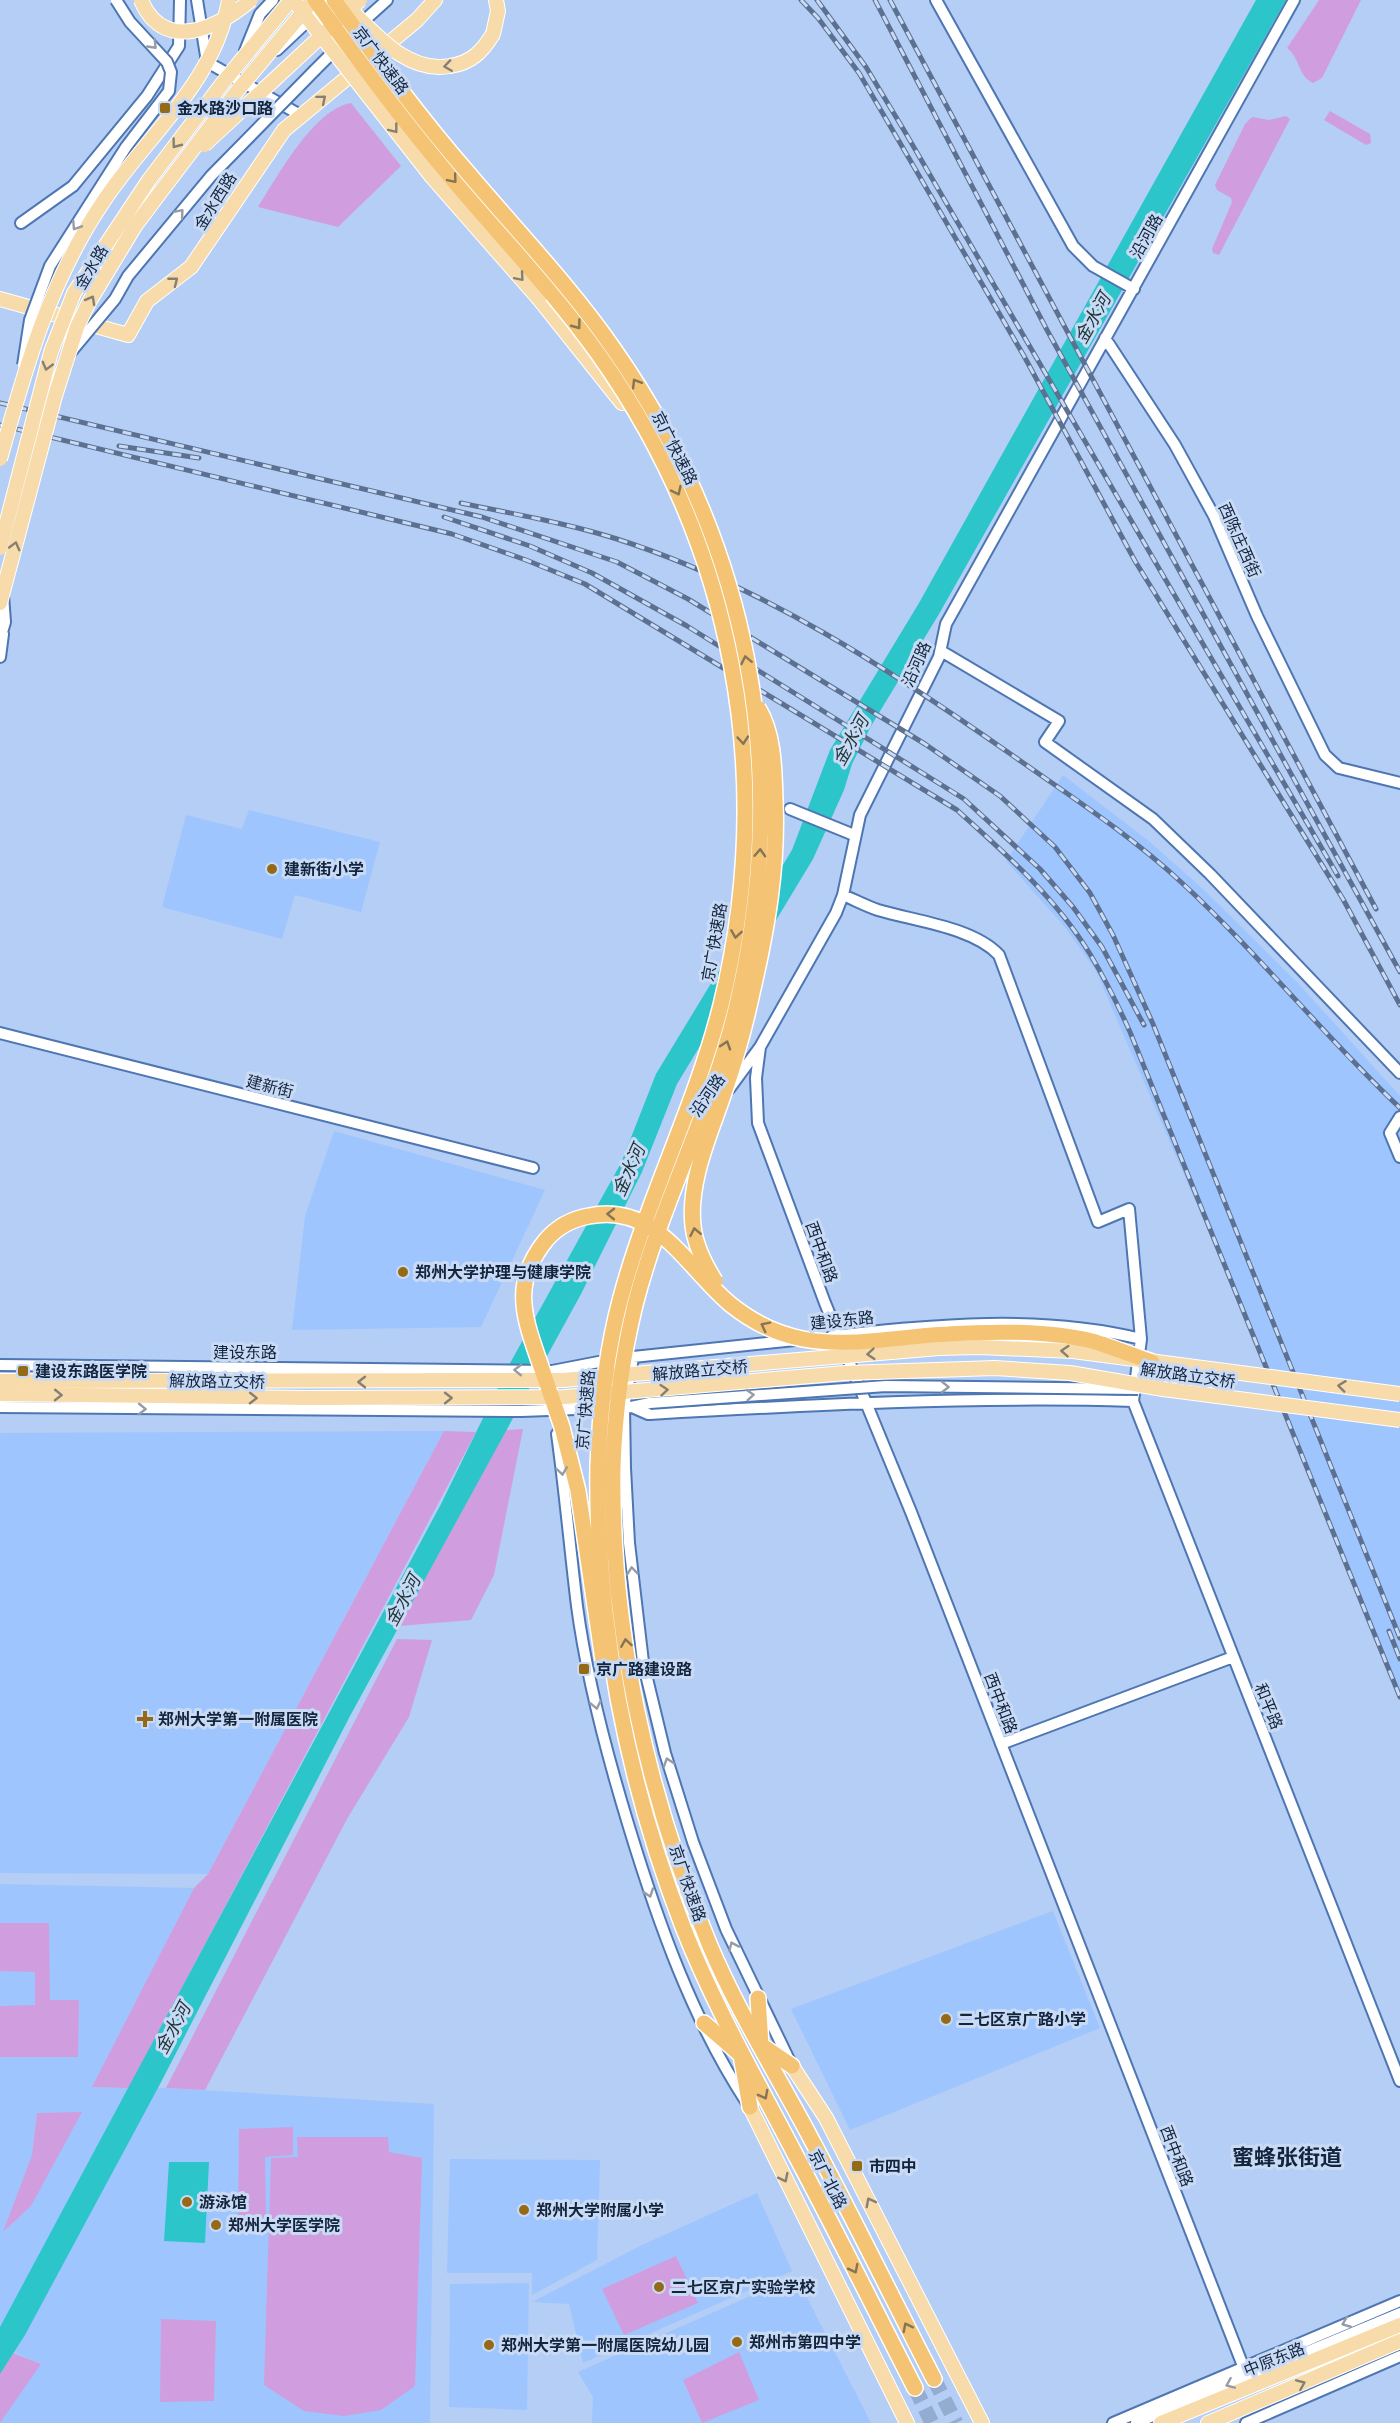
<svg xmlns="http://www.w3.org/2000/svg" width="1400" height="2423" font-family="Manrope,'Noto Sans SC',sans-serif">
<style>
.built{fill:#9fc5ff}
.green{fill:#d09ede}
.water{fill:#2cc5ca}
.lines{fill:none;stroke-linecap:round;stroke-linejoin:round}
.highway-tunnel{stroke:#94acd0;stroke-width:15;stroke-dasharray:15 8;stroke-linecap:butt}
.minor-casing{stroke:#4e76b2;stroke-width:14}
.major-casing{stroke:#fff;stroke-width:16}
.highway-casing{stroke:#fff;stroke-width:18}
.minor{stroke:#fff;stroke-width:10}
.major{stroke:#f8dbab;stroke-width:14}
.highway{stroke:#f4c373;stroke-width:15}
.rail-casing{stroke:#5c7191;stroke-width:5}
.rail{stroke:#c9daf5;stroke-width:3;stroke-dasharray:9;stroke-linecap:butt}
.minor-bridge-casing{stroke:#4e76b2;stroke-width:14;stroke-linecap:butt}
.major-bridge-casing{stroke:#fff;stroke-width:16;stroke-linecap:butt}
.highway-bridge-casing{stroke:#fff;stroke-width:18;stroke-linecap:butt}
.minor-bridge{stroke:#fff;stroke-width:10}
.major-bridge{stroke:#f8dbab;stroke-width:14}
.highway-bridge{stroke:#f4c373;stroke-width:15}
.oneway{stroke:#959ca8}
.oneway2{stroke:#868074}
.oneway3{stroke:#847458}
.poi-dot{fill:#956a16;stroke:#c9daf5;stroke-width:2}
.labels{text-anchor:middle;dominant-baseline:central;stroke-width:6;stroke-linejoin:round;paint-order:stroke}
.street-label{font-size:16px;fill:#13243d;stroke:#c9daf5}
.poi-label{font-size:16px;font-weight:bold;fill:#13243d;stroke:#c9daf5;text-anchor:start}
.water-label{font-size:18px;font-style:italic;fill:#1d3536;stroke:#c9daf5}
.district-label{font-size:22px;font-weight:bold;fill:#13243d;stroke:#c9daf5}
</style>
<rect width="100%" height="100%" fill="#b4cef5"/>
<path class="built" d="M1063,775L1150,842L1204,890L1297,982L1400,1096V1700L1229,1279L1096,971L1065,927L1006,861Z
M249,810L380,842L361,912L295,895L282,939L162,907L186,815L242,829Z
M334,1131L545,1190L481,1327L292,1330L305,1216Z
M444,1431L208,1874L0,1873V1433Z
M0,1884L194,1888L93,2087L166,2088L434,2104L430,2423H0V2419L40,2364L0,2346Z
M1053,1911L1100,2028L850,2130L791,2009Z
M450,2159L600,2160L597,2260L532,2295V2273H447Z
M757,2193L792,2271L583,2363L569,2304L532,2302L640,2246Z
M796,2276L871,2423H592L593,2397L578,2372Z
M529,2283L527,2410L449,2407L450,2284Z"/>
<path class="green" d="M1319,0H1361L1322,78L1313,83C1297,75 1301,59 1287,48Z
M351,103L401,166L338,227L258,207C277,177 314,109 351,103Z
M1330,111L1370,134L1371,143L1366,145L1324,120Z
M1286,116L1290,119L1219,255L1213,253L1212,249L1232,202L1231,198L1217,190L1215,185L1245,124L1252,117L1269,120Z
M523,1429L494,1575L471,1620L399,1626L506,1430Z
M444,1431L476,1432L129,2088L92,2087L194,1888L208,1874Z
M397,1639L432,1640L409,1717L347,1819L205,2090L166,2088Z
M0,1923H49L50,2000H79L78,2057H0V2006L35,2005V1972L0,1971Z
M82,2112L31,2206L3,2232L32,2155L37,2113Z
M293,2127V2155L265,2157L266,2217L238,2218L239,2129Z
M297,2137H388L389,2152L422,2158L415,2386L381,2410L344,2416L304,2411L264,2385L271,2158L298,2157Z
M676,2256L698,2303L624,2335L602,2289Z
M161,2319L216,2321L214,2401L160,2402Z
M739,2352L759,2400L702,2423L683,2380Z
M13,2353L41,2364L0,2423V2372Z"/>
<path class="water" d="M1256,0H1286L939,614L871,726L852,764L844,790L813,859L677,1084L642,1172L581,1294L350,1716L159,2086L25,2335L0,2374V2327L441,1504L509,1365L621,1163L656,1074L792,850L830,750L919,603Z
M169,2162H209L205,2243L164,2241Z"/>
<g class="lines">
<path class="highway-tunnel" d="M934,2379L956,2423
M915,2388L932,2423"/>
<defs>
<path id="minor" d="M197,0L207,62L302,116
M936,0L1073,246L1093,266L1134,289
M357,27L387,0
M277,50L330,0
M245,51L260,14L273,0
M315,70L338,47
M21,223L73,186L147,96L179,46L180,0
M1105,338L1175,445L1214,516L1257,616L1325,755L1339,768L1400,783
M0,639L5,622L3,595
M941,651L1059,721L1045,742L1153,819L1210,874L1400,1073
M0,657L3,634
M790,809L854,835
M843,895C855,900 866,906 878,910C914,921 973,927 999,955L1098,1222L1129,1209L1141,1339L1133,1401L1400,2081
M0,1033L533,1168
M760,1047L756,1078L758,1123L825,1303L911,1512L1243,2366
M729,1089L760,1047L836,913L843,895L860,815L939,657L946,624L1294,0
M1400,1117L1390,1133L1400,1157
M832,1336C935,1325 1039,1314 1141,1339
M615,1354L625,1317
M633,1358L624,1407L625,1468L629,1543L643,1662L665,1753L693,1842L726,1929L792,2066
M0,1365L552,1371L614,1359L795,1340
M0,1407L521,1411L631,1407L650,1403
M632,1407L648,1414C810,1405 971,1396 1133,1401
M557,1434C565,1491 570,1549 577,1606C587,1681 607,1755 629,1827C658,1922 692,2019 747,2103
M1001,1744L1233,1657
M1113,2423L1400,2301
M1136,2423L1400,2313
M1246,2423L1400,2356"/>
<path id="major" d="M493,34L498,11L496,0
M0,299L128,335L147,301L191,267L284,130L417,20L435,0
M539,299L622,403
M792,2066L826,2118L982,2423
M750,2107L907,2423
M1161,2423L1400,2325
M1208,2423L1400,2341"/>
<path id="highway" d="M562,1427L578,1491L603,1660
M598,1465C595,1621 627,1782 683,1927C714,2006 756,2079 795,2154C836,2231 875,2310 915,2388
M613,1466C610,1628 647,1796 710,1946C737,2010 775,2071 808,2133C851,2214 892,2297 934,2379
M758,1998L761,2045L792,2066
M704,2023L741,2055L750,2107"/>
</defs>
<use href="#minor" class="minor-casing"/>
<use href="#major" class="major-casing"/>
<use href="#highway" class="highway-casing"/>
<use href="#minor" class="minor"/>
<use href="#major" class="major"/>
<use href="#highway" class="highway"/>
<defs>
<path id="rail" d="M801,0L818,18L859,73L896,136L1024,356L1135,561L1343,899L1400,1005
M817,0L866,67L905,132L1338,876
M875,0L1047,330L1400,972
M890,0L1376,909
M0,403L482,517L617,562L688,599L925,744L1000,796L1055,847L1090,893L1113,935L1153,1024L1400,1638
M0,425L452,534L526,560L585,584L957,810C1005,853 1056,898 1090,954C1105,979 1118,1005 1130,1032L1400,1697
M119,446L199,458
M461,503C513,514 567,523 617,539C761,585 889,669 1012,755C1070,796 1129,834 1181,882C1258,953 1324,1036 1400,1108
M444,517L530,546L592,573L687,626L964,799L1040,869L1073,907L1102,947L1144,1025
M1389,1631L1400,1659"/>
</defs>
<use href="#rail" class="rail-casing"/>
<use href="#rail" class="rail"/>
<defs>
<path id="minor-bridge" d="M70,353L115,299L128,276L211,176L315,70
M23,365L30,320L50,266L126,147L169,91L171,72L167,62L130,22L116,0
M650,1403L886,1386L1138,1389"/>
<path id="major-bridge" d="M141,0C164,55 219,27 251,0
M345,4C374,32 406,74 450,66C471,63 482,52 493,34
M298,6L432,177L539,299
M204,145L360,0
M0,459C25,369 50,280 103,202C148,134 214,84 229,0
M0,548L51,352L74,293L149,180L225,80L291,0
M0,603L55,396L77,327L89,302L135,226L162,190L238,90L313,0
M0,1381L563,1380L939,1348L979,1347L1073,1351L1400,1394
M0,1394L304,1398L565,1397L845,1373L995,1368L1070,1373L1163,1389L1400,1420"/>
<path id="highway-bridge" d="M315,0C359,62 404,122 453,180C502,238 555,293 599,355C734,546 777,777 721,1005C696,1104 648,1197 621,1297C606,1352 600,1409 598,1465
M334,0C377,59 420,118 468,173C517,231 570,286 613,348C751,545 792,772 737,1005C713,1108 661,1203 635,1305C622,1358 615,1411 613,1466
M715,1281C705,1265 695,1245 693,1226C688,1180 711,1132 725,1090C736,1058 745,1026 752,993C767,929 778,867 775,800C774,769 774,734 758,708
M562,1427C554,1404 546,1381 538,1358C522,1312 513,1281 546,1240C558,1226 572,1219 589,1216C656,1202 686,1267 730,1304C751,1321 777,1334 803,1339C850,1348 901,1336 948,1334C994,1331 1047,1330 1092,1341C1112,1347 1132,1355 1152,1362"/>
</defs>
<use href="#minor-bridge" class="minor-bridge-casing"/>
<use href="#major-bridge" class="major-bridge-casing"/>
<use href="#highway-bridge" class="highway-bridge-casing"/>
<use href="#minor-bridge" class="minor-bridge"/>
<use href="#major-bridge" class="major-bridge"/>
<use href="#highway-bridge" class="highway-bridge"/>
</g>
<defs><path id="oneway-chevron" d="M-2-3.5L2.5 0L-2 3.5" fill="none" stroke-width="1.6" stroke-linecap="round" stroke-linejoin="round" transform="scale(1.5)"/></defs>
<g class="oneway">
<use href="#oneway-chevron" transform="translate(153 45) rotate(46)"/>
<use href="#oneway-chevron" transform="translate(180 213) rotate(-50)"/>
<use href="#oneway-chevron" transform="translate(76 226) rotate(123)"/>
<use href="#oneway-chevron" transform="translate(518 1370) rotate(-179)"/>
<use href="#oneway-chevron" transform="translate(945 1387) rotate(1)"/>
<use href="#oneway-chevron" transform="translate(750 1395) rotate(-5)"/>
<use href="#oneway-chevron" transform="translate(142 1409) rotate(1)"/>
<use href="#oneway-chevron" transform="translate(562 1471) rotate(82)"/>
<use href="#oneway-chevron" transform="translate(632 1571) rotate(-96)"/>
<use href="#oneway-chevron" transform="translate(596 1705) rotate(78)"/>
<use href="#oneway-chevron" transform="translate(668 1762) rotate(-108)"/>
<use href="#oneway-chevron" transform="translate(649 1893) rotate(71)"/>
<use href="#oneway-chevron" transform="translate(733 1946) rotate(-114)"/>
<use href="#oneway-chevron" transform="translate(1346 2323) rotate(158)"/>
<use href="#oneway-chevron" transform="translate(1230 2384) rotate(157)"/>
</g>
<g class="oneway2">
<use href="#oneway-chevron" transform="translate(448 66) rotate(172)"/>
<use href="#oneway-chevron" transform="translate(322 99) rotate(-40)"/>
<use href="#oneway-chevron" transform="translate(394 129) rotate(52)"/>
<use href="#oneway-chevron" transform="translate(176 144) rotate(127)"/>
<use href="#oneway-chevron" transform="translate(520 277) rotate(49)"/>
<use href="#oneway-chevron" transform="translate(174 281) rotate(-38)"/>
<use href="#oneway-chevron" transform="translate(91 300) rotate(-61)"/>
<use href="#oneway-chevron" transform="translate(47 366) rotate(105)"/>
<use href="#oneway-chevron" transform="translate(15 546) rotate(-75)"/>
<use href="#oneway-chevron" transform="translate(1065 1351) rotate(-176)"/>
<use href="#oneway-chevron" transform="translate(871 1354) rotate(175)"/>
<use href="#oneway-chevron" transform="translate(362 1382) rotate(180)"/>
<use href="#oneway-chevron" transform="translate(1342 1386) rotate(-173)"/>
<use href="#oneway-chevron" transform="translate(664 1390) rotate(-5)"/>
<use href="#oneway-chevron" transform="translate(58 1395) rotate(1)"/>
<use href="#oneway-chevron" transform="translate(253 1398) rotate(1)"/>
<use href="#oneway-chevron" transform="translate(448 1398)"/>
<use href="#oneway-chevron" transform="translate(784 2178) rotate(63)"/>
<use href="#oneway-chevron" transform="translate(870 2202) rotate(-118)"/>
<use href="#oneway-chevron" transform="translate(1301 2384) rotate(-23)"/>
</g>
<g class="oneway3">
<use href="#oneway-chevron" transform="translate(453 179) rotate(50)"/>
<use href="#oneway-chevron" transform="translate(577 325) rotate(53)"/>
<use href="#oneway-chevron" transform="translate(636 383) rotate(-122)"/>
<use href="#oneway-chevron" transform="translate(677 491) rotate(65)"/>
<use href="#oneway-chevron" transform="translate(746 660) rotate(-102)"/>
<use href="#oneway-chevron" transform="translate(743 740) rotate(85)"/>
<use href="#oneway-chevron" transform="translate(760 853) rotate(-87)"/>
<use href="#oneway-chevron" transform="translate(736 934) rotate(99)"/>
<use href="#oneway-chevron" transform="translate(726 1045) rotate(-72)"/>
<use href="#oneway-chevron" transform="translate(611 1214) rotate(-179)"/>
<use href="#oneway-chevron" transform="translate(695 1232) rotate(-101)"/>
<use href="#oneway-chevron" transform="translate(765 1326) rotate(-153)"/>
<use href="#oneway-chevron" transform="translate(626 1643) rotate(-99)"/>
<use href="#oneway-chevron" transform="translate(764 2095) rotate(62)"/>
<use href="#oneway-chevron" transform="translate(854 2269) rotate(63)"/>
<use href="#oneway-chevron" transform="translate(907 2327) rotate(-117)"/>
</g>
<g class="poi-dot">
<rect x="159" y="102" width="12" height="12" rx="3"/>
<circle cx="272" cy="869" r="6"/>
<circle cx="403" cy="1272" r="6"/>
<rect x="17" y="1365" width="12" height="12" rx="3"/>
<rect x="578" y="1663" width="12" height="12" rx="3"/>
<path d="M142 1710h6v6h6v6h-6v6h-6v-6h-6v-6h6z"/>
<circle cx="946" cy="2019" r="6"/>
<rect x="851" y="2160" width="12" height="12" rx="3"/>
<circle cx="187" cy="2202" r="6"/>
<circle cx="524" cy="2210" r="6"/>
<circle cx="216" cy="2225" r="6"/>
<circle cx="659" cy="2287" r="6"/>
<circle cx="737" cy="2342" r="6"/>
<circle cx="489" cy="2345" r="6"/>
</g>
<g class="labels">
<g class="street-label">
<text transform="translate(381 60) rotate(53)">京广快速路</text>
<text transform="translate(215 201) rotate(-58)">金水西路</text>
<text transform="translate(1146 236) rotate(-61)">沿河路</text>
<text transform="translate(91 267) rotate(-59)">金水路</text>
<text transform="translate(675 448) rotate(63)">京广快速路</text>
<text transform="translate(1240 540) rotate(66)">西陈庄西街</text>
<text transform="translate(916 664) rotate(-66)">沿河路</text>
<text transform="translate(714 942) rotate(-80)">京广快速路</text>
<text transform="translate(270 1086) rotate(14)">建新街</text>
<text transform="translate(707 1095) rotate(-55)">沿河路</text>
<text transform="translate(822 1252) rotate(70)">西中和路</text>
<text transform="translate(842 1320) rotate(-6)">建设东路</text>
<text x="245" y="1352">建设东路</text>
<text transform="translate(700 1370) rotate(-5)">解放路立交桥</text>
<text transform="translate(1188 1375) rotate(8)">解放路立交桥</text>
<text transform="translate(217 1381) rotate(1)">解放路立交桥</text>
<text transform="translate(585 1410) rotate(-85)">京广快速路</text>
<text transform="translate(1001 1703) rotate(69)">西中和路</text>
<text transform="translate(1269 1706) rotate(68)">和平路</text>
<text transform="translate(688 1883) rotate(71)">京广快速路</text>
<text transform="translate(1177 2156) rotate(69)">西中和路</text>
<text transform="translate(828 2179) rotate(63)">京广北路</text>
<text transform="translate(1274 2359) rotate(-22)">中原东路</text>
</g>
<g class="poi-label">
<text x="177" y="108">金水路沙口路</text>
<text x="284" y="869">建新街小学</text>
<text x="415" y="1272">郑州大学护理与健康学院</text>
<text x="35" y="1371">建设东路医学院</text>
<text x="596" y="1669">京广路建设路</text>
<text x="158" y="1719">郑州大学第一附属医院</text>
<text x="958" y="2019">二七区京广路小学</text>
<text x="869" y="2166">市四中</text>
<text x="199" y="2202">游泳馆</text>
<text x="536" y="2210">郑州大学附属小学</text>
<text x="228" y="2225">郑州大学医学院</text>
<text x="671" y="2287">二七区京广实验学校</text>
<text x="749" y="2342">郑州市第四中学</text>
<text x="501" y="2345">郑州大学第一附属医院幼儿园</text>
</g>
<g class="water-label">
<text transform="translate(1092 318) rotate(-61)">金水河</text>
<text transform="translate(850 740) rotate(-61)">金水河</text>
<text transform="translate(628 1170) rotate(-66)">金水河</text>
<text transform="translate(402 1600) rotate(-62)">金水河</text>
<text transform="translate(172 2028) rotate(-62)">金水河</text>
</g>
<g class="district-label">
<text x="1287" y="2157">蜜蜂张街道</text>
</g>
</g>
</svg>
